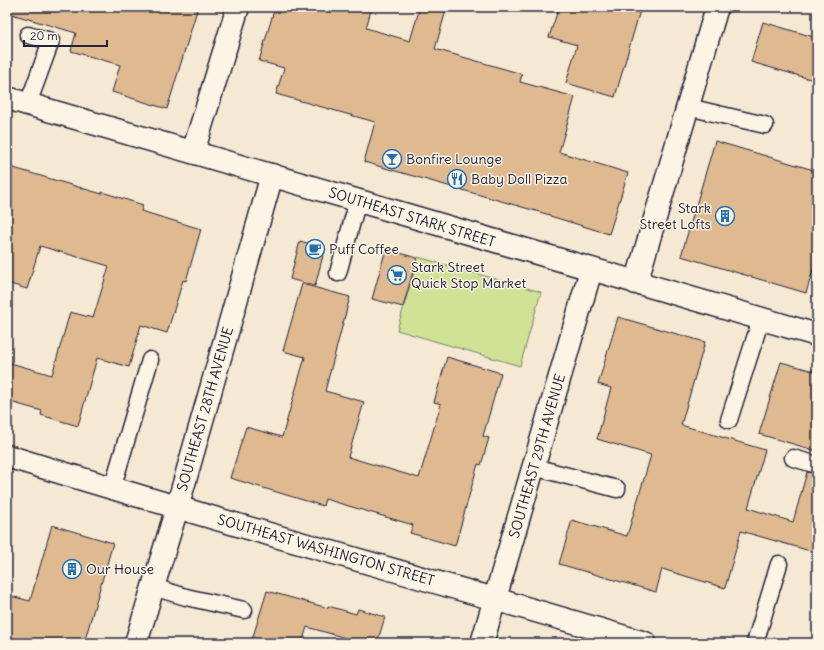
<svg xmlns="http://www.w3.org/2000/svg" width="824" height="650" font-family="Delius,sans-serif">
<style>
.green{fill:#d0e296;stroke:#798268}
.building{fill:#dfba91;stroke:#22223b}
.lines{fill:none;stroke-linecap:round;stroke-linejoin:round}
.service-casing{stroke:#22223b;stroke-width:19}
.minor-casing{stroke:#22223b;stroke-width:25}
.tertiary-casing{stroke:#22223b;stroke-width:25}
.service{stroke:#fcf5e5;stroke-width:16}
.minor{stroke:#fcf5e5;stroke-width:22}
.tertiary{stroke:#fcf5e5;stroke-width:22}
.labels{text-anchor:middle;dominant-baseline:central;stroke-width:3;stroke-linejoin:round;paint-order:stroke}
.poi-label{font-size:14px;fill:#22223b;stroke:#fcf5e5;text-anchor:start}
.street-label{font-size:14px;fill:#22223b;stroke:#fcf5e5}
</style>
<rect width="100%" height="100%" fill="#f6e9d4"/>
<filter id="ink" filterUnits="userSpaceOnUse"><feTurbulence type="fractalNoise" baseFrequency=".025" numOctaves="2"/><feDisplacementMap in="SourceGraphic" scale="8" xChannelSelector="R" yChannelSelector="G"/><feConvolveMatrix kernelMatrix="1 2 1 2 8 2 1 2 1" color-interpolation-filters="sRGB"/></filter>
<g filter="url(#ink)">
<path class="green" d="M418,257L541,292L520,366L397,330Z"/>
<path class="building" d="M9,7H198L167,109L112,92L120,65L71,51L76,33L8,13Z
M275,7H372L366,28L410,41L420,7H447L435,49L522,74L520,82L575,97L559,152L628,173L609,234L550,216V215L364,162L375,122L276,94L284,68L259,61Z
M559,7H641L615,97L566,83L577,45L549,37Z
M763,22L817,38V81L751,62Z
M715,141L817,171V257L806,293L681,256Z
M7,166L61,182L102,194V192L143,205L141,211L201,229L186,281L183,280L167,333L141,325L129,367L97,358L78,426L41,415L42,411L7,401V362L52,375L70,312L93,318L109,266L40,246L27,289L7,283Z
M300,241L325,248L315,286L290,279Z
M386,249L417,258L403,307L372,299Z
M302,284L350,297L325,391L364,402L348,457L419,478L441,404L434,402L447,357L501,373L483,436L489,438L481,465L478,464L455,546L410,533L413,525L325,499L323,506L230,478L246,427L282,437L305,357L283,351Z
M618,317L705,342L681,425L765,450L748,508L793,522L807,472L817,474V553L741,531L725,588L662,569L656,592L559,564L572,520L627,536L651,455L597,439L611,388L598,384Z
M781,362L817,372V451L759,434Z
M52,525L113,543L84,643H7V595L30,601Z
M267,591L328,608V606L356,614L358,609L385,617L377,643H348L349,639L307,627L302,643H251Z"/>
<g class="lines">
<defs>
<path id="service" d="M28,104L51,41L28,35
M688,107L765,125
M338,273L358,200
M729,420L761,319
M793,458L817,465
M534,467L617,489
M112,489L150,360
M153,587L186,597L244,610
M755,643L779,564"/>
<path id="minor" d="M636,283L717,7
M7,456C219,522 433,580 645,643
M136,643L177,508L272,175
M482,643L591,270"/>
<path id="tertiary" d="M7,98L817,335
M193,152L238,7"/>
</defs>
<use href="#service" class="service-casing"/>
<use href="#minor" class="minor-casing"/>
<use href="#tertiary" class="tertiary-casing"/>
<use href="#service" class="service"/>
<use href="#minor" class="minor"/>
<use href="#tertiary" class="tertiary"/>
</g>
</g>
<defs>
<symbol id="bar-ring" viewBox="-11 -11 22 22"><circle r="9.5" fill="#fcf5e5" stroke="#1f6fb2" stroke-width="1.5"/><path d="M-6-5H6L.8 .8V4.5H3.5V6h-7V4.5H-.8V.8Z" fill="#1f6fb2"/></symbol>
<symbol id="restaurant-ring" viewBox="-11 -11 22 22"><circle r="9.5" fill="#fcf5e5" stroke="#1f6fb2" stroke-width="1.5"/><path d="M-5-6h1v4h1v-4h1v4h1v-4h1v5L-1.5 .5V6h-2V.5L-5-1ZM5-6V6H3V1.5H1.5Q1.5-4 5-6Z" fill="#1f6fb2"/></symbol>
<symbol id="building-ring" viewBox="-11 -11 22 22"><circle r="9.5" fill="#fcf5e5" stroke="#1f6fb2" stroke-width="1.5"/><path d="M-4-6H4V6H1V3H-1V6H-4ZM-2.5-4.3h1.7v1.8h-1.7ZM.8-4.3h1.7v1.8H.8ZM-2.5-1h1.7V.8h-1.7ZM.8-1h1.7V.8H.8Z" fill="#1f6fb2"/></symbol>
<symbol id="cafe-ring" viewBox="-11 -11 22 22"><circle r="9.5" fill="#fcf5e5" stroke="#1f6fb2" stroke-width="1.5"/><path d="M-5.5-4.5H6V0H3Q3 3.5 0 3.5H-2.5Q-5.5 3.5-5.5 0ZM3-3.2v2h1.7v-2ZM-6 4.5H4V6H-6Z" fill="#1f6fb2"/></symbol>
<symbol id="supermarket-ring" viewBox="-11 -11 22 22"><circle r="9.5" fill="#fcf5e5" stroke="#1f6fb2" stroke-width="1.5"/><path d="M-6-5.5h2.5l.6 2H6L4.5 2H-2.5L-4.4-4H-6ZM-1.5 3.2a1.3 1.3 0 1 0 .1 0ZM3 3.2a1.3 1.3 0 1 0 .1 0Z" fill="#1f6fb2"/></symbol>
</defs>
<g fill-rule="evenodd">
<use href="#bar-ring" x="381" y="148" width="22" height="22"/>
<use href="#restaurant-ring" x="446" y="168" width="22" height="22"/>
<use href="#building-ring" x="714" y="205" width="22" height="22"/>
<use href="#cafe-ring" x="304" y="238" width="22" height="22"/>
<use href="#supermarket-ring" x="386" y="264" width="22" height="22"/>
<use href="#building-ring" x="61" y="558" width="22" height="22"/>
</g>
<g class="labels">
<g class="poi-label">
<text x="406" y="159">Bonfire Lounge</text>
<text x="471" y="179">Baby Doll Pizza</text>
<text x="711" y="208" text-anchor="end">Stark<tspan x="711" dy="16">Street Lofts</tspan></text>
<text x="329" y="249">Puff Coffee</text>
<text x="411" y="267">Stark Street<tspan x="411" dy="16">Quick Stop Market</tspan></text>
<text x="86" y="569">Our House</text>
</g>
<g class="street-label">
<text transform="translate(412 217) rotate(17)">SOUTHEAST STARK STREET</text>
<text transform="translate(205 409) rotate(-74)">SOUTHEAST 28TH AVENUE</text>
<text transform="translate(537 456) rotate(-74)">SOUTHEAST 29TH AVENUE</text>
<text transform="translate(326 550) rotate(16)">SOUTHEAST WASHINGTON STREET</text>
</g>
</g>
<rect width="824" height="650" fill="none" stroke="#fcf5e5" stroke-width="24"/>
<rect x="12" y="12" width="800" height="626" fill="none" stroke="#22223b" stroke-width="1.5" filter="url(#ink)"/>
<path d="M24 40v6h83v-6" fill="none" stroke="#22223b" stroke-width="2"/>
<text x="30" y="40" font-size="12" fill="#22223b" stroke="#fcf5e5" stroke-width="3" paint-order="stroke">20 m</text>
</svg>
